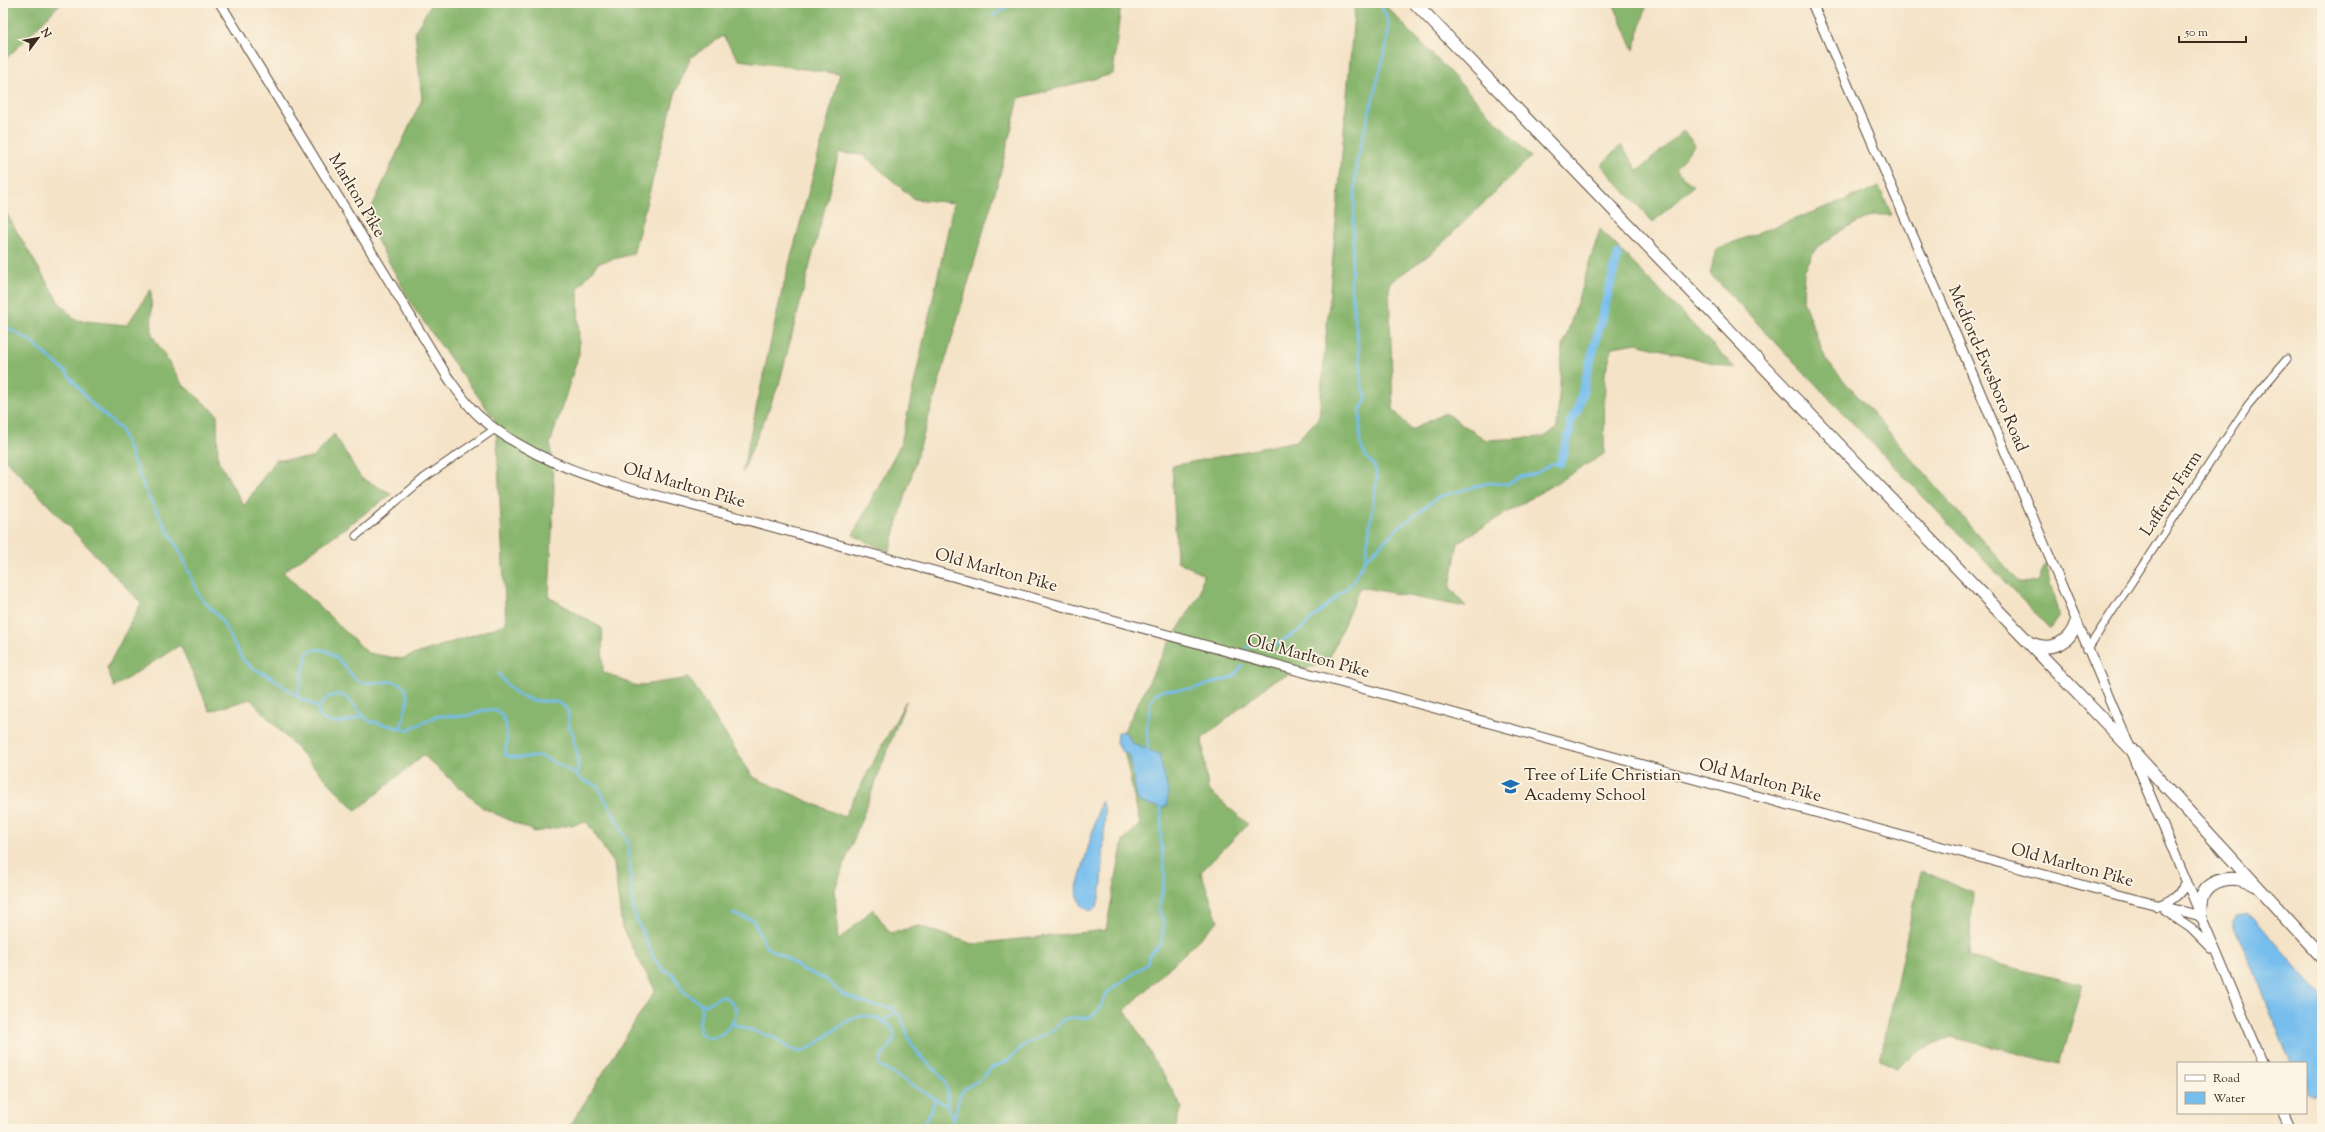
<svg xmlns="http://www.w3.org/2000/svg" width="2325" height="1132" font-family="'Sorts Mill Goudy',serif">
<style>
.forest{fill:#89b66e;stroke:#627046}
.water{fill:#76beee;stroke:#587486}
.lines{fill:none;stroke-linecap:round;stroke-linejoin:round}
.stream{stroke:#76beee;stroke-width:2.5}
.canal{stroke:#76beee;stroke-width:9}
.minor-casing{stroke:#574637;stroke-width:9}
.tertiary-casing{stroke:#574637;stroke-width:11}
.trunk-casing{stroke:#574637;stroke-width:14}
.minor{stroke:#fff;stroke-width:7}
.tertiary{stroke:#fff;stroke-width:9}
.trunk{stroke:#fff;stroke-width:12}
.labels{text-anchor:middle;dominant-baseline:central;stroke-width:3.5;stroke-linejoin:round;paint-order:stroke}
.street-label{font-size:17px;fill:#3b2a1e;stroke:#fcf5e5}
.poi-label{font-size:17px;fill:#3b2a1e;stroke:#fcf5e5;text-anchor:start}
</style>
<rect width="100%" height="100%" fill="#fcf5e5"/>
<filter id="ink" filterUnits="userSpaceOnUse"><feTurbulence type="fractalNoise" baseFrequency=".025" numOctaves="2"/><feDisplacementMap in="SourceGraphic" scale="8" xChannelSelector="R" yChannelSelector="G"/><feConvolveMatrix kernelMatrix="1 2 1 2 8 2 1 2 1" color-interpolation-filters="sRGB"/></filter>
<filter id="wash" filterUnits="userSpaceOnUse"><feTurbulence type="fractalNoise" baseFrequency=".012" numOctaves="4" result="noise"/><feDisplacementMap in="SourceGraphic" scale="16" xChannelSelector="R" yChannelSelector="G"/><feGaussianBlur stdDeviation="0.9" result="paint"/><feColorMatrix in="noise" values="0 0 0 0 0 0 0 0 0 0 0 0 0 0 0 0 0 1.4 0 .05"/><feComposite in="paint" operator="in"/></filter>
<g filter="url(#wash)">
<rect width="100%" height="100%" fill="#f4e3c7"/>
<path class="forest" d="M3,3H61L3,62Z
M432,3H1121L1113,74L1019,98L999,178L889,552L853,535L901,443L954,203L914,199L863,155L839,153L779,384L742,473L781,295L840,74L739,60L723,36L691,57L676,91L633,254L598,263L578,288L579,354L550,444L554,487L549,597L602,628L603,672L636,686L689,678L753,777L844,817L906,701L835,889L838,941L873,909L890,933L919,926L973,944L1106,930L1123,841L1140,824L1121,737L1165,650L1200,594L1203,574L1177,561L1172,466L1296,441L1319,418L1355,3H1383L1531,157L1433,252L1389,283L1393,409L1411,430L1445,413L1486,440L1544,437L1557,428L1562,350L1600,229L1736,369L1637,343L1613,347L1605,373L1604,454L1458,542L1450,587L1466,607L1360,587L1328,661L1274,680L1202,739L1208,790L1248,824L1201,872L1218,921L1125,1010L1182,1107L1175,1129H568L655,990L622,928L614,864L587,822L535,832L483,808L423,755L356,811L250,699L210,711L180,645L114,687L107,668L141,603L3,457V208L58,301L75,320L127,325L151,289L152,335L182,384L217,414L218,460L244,506L275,460L313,458L334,434L361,478L392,494L283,572L368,653L401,659L506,624L496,421L415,310L366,220L422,99L415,31Z
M1613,3H1647L1634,50Z
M1683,131L1695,144L1675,169L1693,186L1653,222L1601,165L1621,145L1638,171Z
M1879,187L1892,215H1873L1842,230L1816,248L1804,271L1803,301L1826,360L2019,582L2038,583L2045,564L2059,616L2050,629L1710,274L1716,249Z
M1921,871L1973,892L1969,957L2083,985L2060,1064L1951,1037L1923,1048L1897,1068L1880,1060Z"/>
<path class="water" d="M1122,731L1127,734L1133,744L1159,754L1168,791L1167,805L1163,808L1141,803L1137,799L1130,756L1121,750L1116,742L1117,734Z
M1101,801L1105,810L1102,884L1097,907L1090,911L1082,906L1076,891Z
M2246,914L2253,917L2322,996V1095H2311L2306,1092V1063H2291C2271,1018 2257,971 2234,928V921L2236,917Z"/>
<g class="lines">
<path class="stream" d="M993,16L1013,3
M3,325L29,340L66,372L93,405L121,430L147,494L182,555L200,597L220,618L243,660L252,668L271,677L301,699L318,707
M1365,560L1377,477L1374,465L1366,457L1360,443V410L1367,398L1361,385V368L1351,288L1356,165L1386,47L1389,25L1385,14L1379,3
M1247,648L1252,645L1274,646L1300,630L1352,583L1364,561L1399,527L1438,497L1488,483L1508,484L1520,477L1535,474L1551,464L1560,463
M499,674C509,690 523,701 542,701C551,701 559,701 566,708C569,714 569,719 569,726C569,729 573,731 573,735C574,748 582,761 576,775
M298,695L307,653C328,639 344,667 356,680C371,688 390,675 405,687L408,699L401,728
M362,716C348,722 322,730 317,709L328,697L340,694L347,698L369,721L408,730L437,716H466L485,710H496L502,715L506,724L507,742L505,754L507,756L518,758L541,756L569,770L584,781L598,786L628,842L633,911L655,960L664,970L673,974L683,991L700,1003L706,1005L721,996L728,999L736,1009C737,1021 722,1038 710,1038L700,1033C696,1023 704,1013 700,1003
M1148,751L1147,726L1150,704L1155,694L1164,690L1192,689L1233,677L1242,666
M733,914L753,920L766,947L785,957L803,970L825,979L842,994L871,1005L893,1008L901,1017L910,1041L919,1055L944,1079L948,1093L947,1106
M883,1021L896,1012
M730,1023L775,1038L790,1049L801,1052C829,1043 850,1002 882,1021C889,1024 894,1029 895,1037C892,1047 882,1052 879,1063L880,1066L947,1106L953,1116L955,1129
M954,1119L960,1094L964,1089L981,1079L991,1068L1008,1061L1022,1046L1053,1030L1064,1019L1074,1017L1083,1019L1090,1017L1097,1012L1108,992L1147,964L1149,955L1161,944L1164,923L1159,910L1165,876L1161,840V804
M922,1129L935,1101"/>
<path class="canal" d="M1560,463L1570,431V423L1578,409L1618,255"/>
</g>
</g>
<g filter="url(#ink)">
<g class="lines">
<defs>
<path id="minor" d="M356,536L424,478L495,429
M2087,650L2248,405L2287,359"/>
<path id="tertiary" d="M220,3L447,376C457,390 466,404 479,416C544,473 638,490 718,512L2118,895L2201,916
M1812,3L1964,354L2263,1063
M2157,906C2172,901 2179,895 2187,882
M2166,911L2191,928L2212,949
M2283,1113L2290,1129"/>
<path id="trunk" d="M1415,3L2130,748L2322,957
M2030,643C2051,652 2069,644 2076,623
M2201,916C2201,911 2200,905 2201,900C2206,877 2238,874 2254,885"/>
</defs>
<use href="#minor" class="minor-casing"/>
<use href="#tertiary" class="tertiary-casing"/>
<use href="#trunk" class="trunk-casing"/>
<use href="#minor" class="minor"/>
<use href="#tertiary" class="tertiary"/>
<use href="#trunk" class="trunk"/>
</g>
</g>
<defs>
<symbol id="school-bare" viewBox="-9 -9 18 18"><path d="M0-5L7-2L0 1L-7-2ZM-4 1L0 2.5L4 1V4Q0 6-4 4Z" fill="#1f6fb2" stroke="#fcf5e5" stroke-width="2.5" paint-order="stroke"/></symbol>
</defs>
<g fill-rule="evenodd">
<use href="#school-bare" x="1498" y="774" width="25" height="25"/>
</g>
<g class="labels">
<g class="street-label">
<text transform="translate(356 196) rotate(59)">Marlton Pike</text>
<text transform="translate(1987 369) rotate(67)">Medford-Evesboro Road</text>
<text transform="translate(684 486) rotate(16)">Old Marlton Pike</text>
<text transform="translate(2172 494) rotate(-57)">Lafferty Farm</text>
<text transform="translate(996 571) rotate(15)">Old Marlton Pike</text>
<text transform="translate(1308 657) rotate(15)">Old Marlton Pike</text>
<text transform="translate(1760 781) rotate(15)">Old Marlton Pike</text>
<text transform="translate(2072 866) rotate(15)">Old Marlton Pike</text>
</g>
<g class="poi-label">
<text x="1524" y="776">Tree of Life Christian<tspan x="1524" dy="20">Academy School</tspan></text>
</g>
</g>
<rect width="2325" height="1132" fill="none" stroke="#fcf5e5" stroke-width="16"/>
<rect x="2177" y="1062" width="130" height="52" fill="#fcf5e5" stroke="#afa495"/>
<rect x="2185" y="1075" width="20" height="6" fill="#ffffff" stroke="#afa495"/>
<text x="2213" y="1082" font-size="12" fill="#3b2a1e">Road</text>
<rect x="2185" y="1092" width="20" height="12" fill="#76beee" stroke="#afa495"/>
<text x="2213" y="1102" font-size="12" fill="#3b2a1e">Water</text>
<g transform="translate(38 38) rotate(58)" stroke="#fcf5e5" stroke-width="3" paint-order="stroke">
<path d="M0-3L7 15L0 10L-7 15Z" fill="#3b2a1e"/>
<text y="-6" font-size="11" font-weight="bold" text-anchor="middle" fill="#3b2a1e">N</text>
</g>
<path d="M2179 36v6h67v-6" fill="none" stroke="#3b2a1e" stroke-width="2"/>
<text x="2185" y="36" font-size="12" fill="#3b2a1e" stroke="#fcf5e5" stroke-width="3" paint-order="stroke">50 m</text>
</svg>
